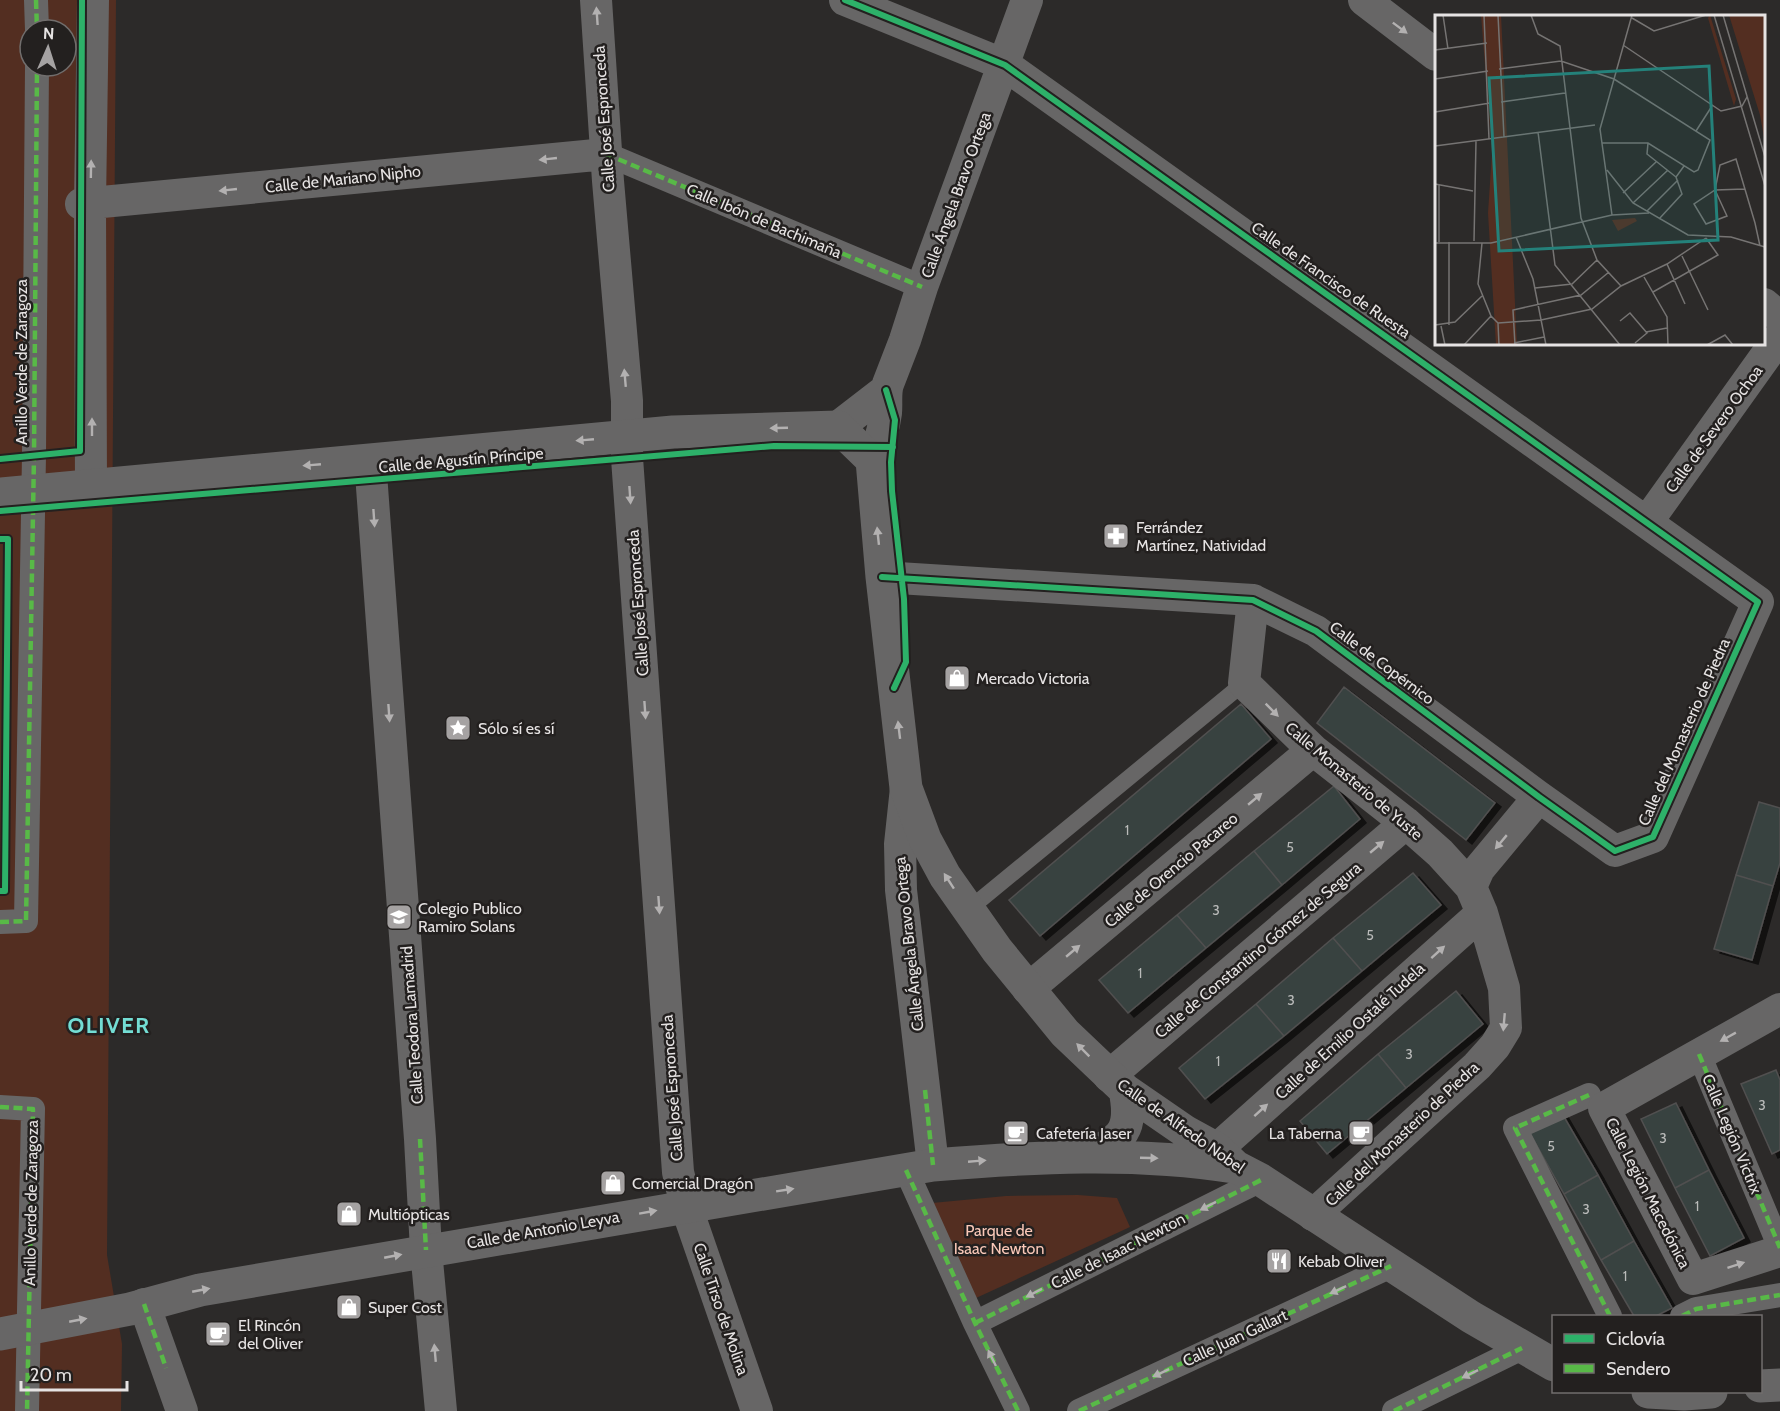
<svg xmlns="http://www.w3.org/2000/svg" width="1780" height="1411" font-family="Cabin,sans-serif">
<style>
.green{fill:#532e21;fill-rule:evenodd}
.building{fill:#384240;stroke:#515050;stroke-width:1.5;filter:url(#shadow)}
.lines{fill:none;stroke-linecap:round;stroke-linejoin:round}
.service{stroke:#676666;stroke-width:16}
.pedestrian{stroke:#676666;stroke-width:24}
.minor{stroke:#676666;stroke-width:32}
.tertiary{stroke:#676666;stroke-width:33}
.quiet{stroke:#58b947;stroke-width:4.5;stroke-dasharray:9 4.5;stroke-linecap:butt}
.cycleway-casing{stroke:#23201f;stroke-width:10}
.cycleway{stroke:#2db169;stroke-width:6}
.oneway{fill:#b3b1b1}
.labels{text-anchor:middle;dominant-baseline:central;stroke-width:5;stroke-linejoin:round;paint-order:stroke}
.number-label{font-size:14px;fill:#babbba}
.street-label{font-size:16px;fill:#e6e3e3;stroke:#23201f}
.poi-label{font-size:16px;fill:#e6e3e3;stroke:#23201f;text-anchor:start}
.park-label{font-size:16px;fill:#fac8b8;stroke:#23201f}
.district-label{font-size:22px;font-weight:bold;letter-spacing:1.5px;fill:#73ddd4;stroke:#23201f}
.inset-road{fill:none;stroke:#767473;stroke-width:1.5}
.view{fill:#24817a;fill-opacity:0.15;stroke:#24817a;stroke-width:3}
.inset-edge{fill:none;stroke:#e6e3e3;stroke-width:3}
</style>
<defs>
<filter id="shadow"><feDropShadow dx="6" dy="4" stdDeviation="0" flood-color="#0009"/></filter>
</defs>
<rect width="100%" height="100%" fill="#2c2a29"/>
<path class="green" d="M0,0H116L107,1255L122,1344L121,1411H0ZM30,30H66V66H30Z
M1078,1195L1117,1198L1130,1227L976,1298L932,1203L1006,1196Z"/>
<path class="building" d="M1344,687L1495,803L1466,840L1317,723Z
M1241,704L1271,739L1040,936L1009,900Z
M1334,786L1360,819L1282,885L1254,851Z
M1759,802L1780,808V863L1773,886L1736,875Z
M1254,851L1282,885L1206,948L1177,915Z
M1413,873L1441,905L1362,971L1333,938Z
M1736,875L1773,886L1752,960L1714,949Z
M1177,915L1206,948L1128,1013L1099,980Z
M1333,938L1362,971L1284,1036L1256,1004Z
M1456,991L1483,1024L1406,1088L1378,1054Z
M1256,1004L1284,1036L1205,1099L1179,1068Z
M1378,1054L1406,1088L1327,1154L1300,1121Z
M1776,1070L1780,1080V1150L1772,1154L1741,1084Z
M1676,1103L1709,1170L1675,1188L1641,1119Z
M1560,1110L1598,1175L1564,1194L1527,1128Z
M1709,1170L1744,1238L1710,1256L1675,1188Z
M1598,1175L1634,1241L1601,1260L1564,1194Z
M1634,1241L1672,1308L1656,1316H1634L1601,1260Z"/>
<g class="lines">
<path class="service" d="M968,910L1244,683"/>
<path class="pedestrian" d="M36,0L37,30
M606,154L922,287
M0,922L26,921L34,455L37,66
M1699,1054L1780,1248
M1589,1095L1515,1128L1610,1316
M0,1107L33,1109L27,1411
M906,1170L975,1323L1018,1411
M1682,1316L1696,1309L1780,1295
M975,1323L1261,1180
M1079,1411L1391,1266
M1394,1411L1522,1348"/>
<path class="minor" d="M596,0L608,181L627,401V458L678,1172L686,1206L757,1411
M845,0L1005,65L1758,602L1653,837L1615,851L1539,797L1316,631L1253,600L882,577
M1364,0L1436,55
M81,204L606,154
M1764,304L1780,317
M838,427L886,390
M370,460L420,1139L426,1250L441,1411
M872,460C878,446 884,429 886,413C887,403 885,393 888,384L905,340L922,287L1027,0
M91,486L90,204L93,0
M1647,522L1780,336
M1253,600L1244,683L1313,750L1406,823L1440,853L1471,887
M906,788L900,844L901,890L933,1165
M1028,989L1313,750
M1780,1009L1604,1108L1693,1279L1780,1251
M1109,1076L1406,823
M1217,1149L1482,913
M1313,1215L1477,1066L1495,1046L1506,1028L1504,988L1482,913L1471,887L1479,869L1539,797
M144,1304L182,1411"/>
<path class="tertiary" d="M0,494L673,432L838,427L872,460L882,577L906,788L925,839L945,876L997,950L1065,1033L1125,1090L1186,1132L1217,1149L1236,1167L1261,1180L1471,1317L1554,1365
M1090,1156C1123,1138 1133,1130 1125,1090
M0,1334L130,1309L200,1290L933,1165C1033,1157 1134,1151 1234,1167
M1760,1386L1780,1385
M1648,1392L1684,1394L1711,1392"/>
<path class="quiet" d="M36,0L37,30
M606,154L922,287
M0,922L26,921L34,455L37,66
M1699,1054L1780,1248
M925,1090L933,1165
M1589,1095L1515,1128L1610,1316
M0,1107L33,1109L27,1411
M420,1139L426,1250
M906,1170L975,1323L1018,1411
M144,1304L166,1368
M1682,1316L1696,1309L1780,1295
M975,1323L1261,1180
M1079,1411L1391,1266
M1394,1411L1522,1348"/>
<defs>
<path id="cycleway" d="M845,0L1005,65L1758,602L1653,837L1615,851L1539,797L1316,631L1253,600L882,577
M886,390L895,420L891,462L892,491L904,599L906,662L894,688
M0,459L80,451L82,0
M0,511L774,446L893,447
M0,539H8L5,891H0"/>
</defs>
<use href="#cycleway" class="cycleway-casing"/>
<use href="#cycleway" class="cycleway"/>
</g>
<defs><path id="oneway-solid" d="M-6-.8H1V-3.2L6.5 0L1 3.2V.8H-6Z" transform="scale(1.5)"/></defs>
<g class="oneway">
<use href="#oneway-solid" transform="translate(597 16) rotate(-94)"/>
<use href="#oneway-solid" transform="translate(1400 28) rotate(37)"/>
<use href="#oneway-solid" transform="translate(548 159) rotate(174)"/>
<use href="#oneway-solid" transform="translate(91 169) rotate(-89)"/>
<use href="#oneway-solid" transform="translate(228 190) rotate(174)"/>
<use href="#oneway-solid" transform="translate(625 378) rotate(-95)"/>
<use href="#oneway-solid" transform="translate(92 427) rotate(-90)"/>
<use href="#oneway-solid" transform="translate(779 428) rotate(178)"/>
<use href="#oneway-solid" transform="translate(585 440) rotate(175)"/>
<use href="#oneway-solid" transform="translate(312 465) rotate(175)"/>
<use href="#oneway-solid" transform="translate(630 495) rotate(86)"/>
<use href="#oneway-solid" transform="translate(374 518) rotate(86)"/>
<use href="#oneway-solid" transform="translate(878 536) rotate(-96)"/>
<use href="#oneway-solid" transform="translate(645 710) rotate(86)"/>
<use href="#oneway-solid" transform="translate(1272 710) rotate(45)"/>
<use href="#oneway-solid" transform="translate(389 713) rotate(86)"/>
<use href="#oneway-solid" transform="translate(899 730) rotate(-97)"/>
<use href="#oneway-solid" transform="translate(1255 799) rotate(-40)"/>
<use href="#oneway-solid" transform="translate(1501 842) rotate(130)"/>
<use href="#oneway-solid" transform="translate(1377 847) rotate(-40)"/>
<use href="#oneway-solid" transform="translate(949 881) rotate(-123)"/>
<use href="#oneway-solid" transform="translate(659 905) rotate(86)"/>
<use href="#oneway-solid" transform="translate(1073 951) rotate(-40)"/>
<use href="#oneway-solid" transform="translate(1438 952) rotate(-42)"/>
<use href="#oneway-solid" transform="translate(1504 1022) rotate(95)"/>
<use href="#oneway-solid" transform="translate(1728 1037) rotate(151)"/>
<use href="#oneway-solid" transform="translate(1083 1050) rotate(-135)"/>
<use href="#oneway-solid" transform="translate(1261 1110) rotate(-42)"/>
<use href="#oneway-solid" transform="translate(1149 1158) rotate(2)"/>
<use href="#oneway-solid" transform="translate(977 1161) rotate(-5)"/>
<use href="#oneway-solid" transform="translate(785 1190) rotate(-9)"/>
<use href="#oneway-solid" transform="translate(1208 1206) rotate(153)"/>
<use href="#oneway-solid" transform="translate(648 1212) rotate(-10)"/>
<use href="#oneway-solid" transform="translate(393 1256) rotate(-11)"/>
<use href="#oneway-solid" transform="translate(1736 1265) rotate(-18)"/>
<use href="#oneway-solid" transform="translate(201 1290) rotate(-11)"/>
<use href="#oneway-solid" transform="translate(1338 1290) rotate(155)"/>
<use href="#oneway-solid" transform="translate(1034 1293) rotate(153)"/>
<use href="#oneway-solid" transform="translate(78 1320) rotate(-11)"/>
<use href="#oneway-solid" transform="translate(435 1353) rotate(-95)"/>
<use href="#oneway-solid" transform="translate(992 1358) rotate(-116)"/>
<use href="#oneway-solid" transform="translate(1161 1373) rotate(155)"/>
<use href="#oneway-solid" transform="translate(1470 1374) rotate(154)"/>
</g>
<defs>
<symbol id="pharmacy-square" viewBox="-11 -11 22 22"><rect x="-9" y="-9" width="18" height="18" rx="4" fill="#a5a2a2" stroke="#23201f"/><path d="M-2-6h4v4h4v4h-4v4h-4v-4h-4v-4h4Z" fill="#fff"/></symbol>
<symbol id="shop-square" viewBox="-11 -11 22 22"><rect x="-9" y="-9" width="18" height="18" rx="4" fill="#a5a2a2" stroke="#23201f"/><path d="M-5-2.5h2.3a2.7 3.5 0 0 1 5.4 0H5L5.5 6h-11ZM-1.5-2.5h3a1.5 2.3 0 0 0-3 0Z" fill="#fff"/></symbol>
<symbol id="sight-square" viewBox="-11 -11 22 22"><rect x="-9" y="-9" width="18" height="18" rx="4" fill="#a5a2a2" stroke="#23201f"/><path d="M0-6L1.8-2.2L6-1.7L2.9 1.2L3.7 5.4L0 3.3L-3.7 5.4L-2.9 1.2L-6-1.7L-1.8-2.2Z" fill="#fff"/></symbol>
<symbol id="school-square" viewBox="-11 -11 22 22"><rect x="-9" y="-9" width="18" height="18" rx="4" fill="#a5a2a2" stroke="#23201f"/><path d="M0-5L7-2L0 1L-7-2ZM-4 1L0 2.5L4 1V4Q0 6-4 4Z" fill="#fff"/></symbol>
<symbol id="cafe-square" viewBox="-11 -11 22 22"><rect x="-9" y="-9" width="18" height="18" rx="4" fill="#a5a2a2" stroke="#23201f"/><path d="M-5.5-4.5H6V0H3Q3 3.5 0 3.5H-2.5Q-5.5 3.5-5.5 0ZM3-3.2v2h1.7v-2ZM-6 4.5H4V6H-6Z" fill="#fff"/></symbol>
<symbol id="restaurant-square" viewBox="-11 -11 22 22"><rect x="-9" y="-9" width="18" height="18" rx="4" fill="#a5a2a2" stroke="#23201f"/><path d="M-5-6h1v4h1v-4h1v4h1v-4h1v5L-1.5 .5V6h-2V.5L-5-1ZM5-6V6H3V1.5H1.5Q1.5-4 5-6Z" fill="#fff"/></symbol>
</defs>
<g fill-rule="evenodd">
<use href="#pharmacy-square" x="1101" y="521" width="30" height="30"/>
<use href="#shop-square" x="942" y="663" width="30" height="30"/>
<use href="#sight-square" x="443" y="713" width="30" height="30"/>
<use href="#school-square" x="384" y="902" width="30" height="30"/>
<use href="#cafe-square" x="1001" y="1118" width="30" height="30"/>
<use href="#cafe-square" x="1346" y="1118" width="30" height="30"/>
<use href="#shop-square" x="598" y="1168" width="30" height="30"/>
<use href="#shop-square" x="334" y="1199" width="30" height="30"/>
<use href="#restaurant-square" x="1264" y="1246" width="30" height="30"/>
<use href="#shop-square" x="334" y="1292" width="30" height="30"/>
<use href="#cafe-square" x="203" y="1319" width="30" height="30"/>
</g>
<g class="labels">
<g class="number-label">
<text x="1127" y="830">1</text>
<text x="1290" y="847">5</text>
<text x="1216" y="910">3</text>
<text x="1370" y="935">5</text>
<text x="1140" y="973">1</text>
<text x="1291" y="1000">3</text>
<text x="1409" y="1054">3</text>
<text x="1218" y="1061">1</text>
<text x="1762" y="1105">3</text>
<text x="1663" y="1138">3</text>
<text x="1551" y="1146">5</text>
<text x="1697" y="1206">1</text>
<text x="1586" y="1209">3</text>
<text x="1625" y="1276">1</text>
</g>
<g class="street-label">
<text transform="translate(604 119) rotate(-94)">Calle José Espronceda</text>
<text transform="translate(343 179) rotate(-6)">Calle de Mariano Nipho</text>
<text transform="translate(956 195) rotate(-70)">Calle Ángela Bravo Ortega</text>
<text transform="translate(764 221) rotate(23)">Calle Ibón de Bachimaña</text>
<text transform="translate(1331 280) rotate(35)">Calle de Francisco de Ruesta</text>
<text transform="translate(21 362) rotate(-90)">Anillo Verde de Zaragoza</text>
<text transform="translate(1714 429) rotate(-54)">Calle de Severo Ochoa</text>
<text transform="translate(461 460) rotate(-5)">Calle de Agustín Príncipe</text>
<text transform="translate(638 603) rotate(-94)">Calle José Espronceda</text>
<text transform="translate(1382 663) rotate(37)">Calle de Copérnico</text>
<text transform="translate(1684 732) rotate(-66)">Calle del Monasterio de Piedra</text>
<text transform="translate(1354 781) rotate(40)">Calle Monasterio de Yuste</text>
<text transform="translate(1171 870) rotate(-40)">Calle de Orencio Pacareo</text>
<text transform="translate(909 944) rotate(-96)">Calle Ángela Bravo Ortega</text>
<text transform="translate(1258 950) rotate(-40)">Calle de Constantino Gómez de Segura</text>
<text transform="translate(412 1025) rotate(-94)">Calle Teodora Lamadrid</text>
<text transform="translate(1350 1031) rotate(-42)">Calle de Emilio Ostalé Tudela</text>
<text transform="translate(672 1088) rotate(-94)">Calle José Espronceda</text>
<text transform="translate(1181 1126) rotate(35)">Calle de Alfredo Nobel</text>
<text transform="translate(1402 1134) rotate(-43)">Calle del Monasterio de Piedra</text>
<text transform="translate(1732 1134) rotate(67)">Calle Legión Victrix</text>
<text transform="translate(1648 1193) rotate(63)">Calle Legión Macedónica</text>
<text transform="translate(31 1203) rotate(-89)">Anillo Verde de Zaragoza</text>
<text transform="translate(543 1230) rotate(-10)">Calle de Antonio Leyva</text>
<text transform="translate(1118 1251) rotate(-27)">Calle de Isaac Newton</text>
<text transform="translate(721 1309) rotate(71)">Calle Tirso de Molina</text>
<text transform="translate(1235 1338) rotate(-25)">Calle Juan Gallart</text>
</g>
<g class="poi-label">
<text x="1136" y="527">Ferrández<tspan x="1136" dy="18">Martínez, Natividad</tspan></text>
<text x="976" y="678">Mercado Victoria</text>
<text x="478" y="728">Sólo sí es sí</text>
<text x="418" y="908">Colegio Publico<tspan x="418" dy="18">Ramiro Solans</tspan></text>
<text x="1036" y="1133">Cafetería Jaser</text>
<text x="1342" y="1133" text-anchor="end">La Taberna</text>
<text x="632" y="1183">Comercial Dragón</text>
<text x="368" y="1214">Multiópticas</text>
<text x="1298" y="1261">Kebab Oliver</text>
<text x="368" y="1307">Super Cost</text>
<text x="238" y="1325">El Rincón<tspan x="238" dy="18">del Oliver</tspan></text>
</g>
<g class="park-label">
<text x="999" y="1230">Parque de<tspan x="999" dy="18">Isaac Newton</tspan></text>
</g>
<g class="district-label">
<text x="109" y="1025">OLIVER</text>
</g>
</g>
<g transform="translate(1435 15)">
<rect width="330" height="330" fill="#2c2a29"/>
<path d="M46,0H66L82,330H61L53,198L57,138ZM275,0L301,84L299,91L273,3ZM294,0H330V128L325,100ZM200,203L202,206L183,216L177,205Z" fill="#532e21"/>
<path class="inset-road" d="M8,0L13,34M49,0L54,124M63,0L69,122M96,0L103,19L125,31L146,203L162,245L186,271M279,0L330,171M288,0L330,142M197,3L219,16L271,0M188,30L286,96L307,91L312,82M0,35L52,28M64,54L126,46L179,64L275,125L263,155L259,157L213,128H167M0,64L53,56M66,87L130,78M0,97L55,88M261,116L277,91M103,117L120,250L185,330M213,128L212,139L241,162M0,131L160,110M172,155L198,188L253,220L296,222L330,232M0,169L38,176M310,174L280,175L259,189L271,209L292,201L280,175L285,150L301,144L320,208L325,231M188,178L221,147M198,188L233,155M212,196L243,165M177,200L165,114L197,0M224,204L247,179L241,162L249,151M81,222L98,264L111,330M39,226L41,126M4,227V169M0,228H56L177,200L214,198M47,228L43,269L56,301L63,308L64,330M247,241L273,295M232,249L250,289M209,262L232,302L233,330M100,273L137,269L162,245M218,277L283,240L271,223M185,306L195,298L212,318L200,328M63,308L106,305L157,294L186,271L232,249L271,223M0,310L20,307L47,281M14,310V227M6,311L10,330M211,317L232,313M79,328L109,322M29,330L56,301M80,330L78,295L146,280L174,257M272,330L290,320L298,330"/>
<path class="view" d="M274,51L283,225L64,236L54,63Z"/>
<rect width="330" height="330" class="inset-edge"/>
</g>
<rect x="1552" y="1315" width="210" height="78" fill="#23201f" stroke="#716e6d" stroke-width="1.5"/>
<rect x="1564" y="1334" width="30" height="9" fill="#2db169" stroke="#716e6d" stroke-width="1.5"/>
<text x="1606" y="1345" font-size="18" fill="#e6e3e3">Ciclovía</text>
<rect x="1564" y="1364" width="30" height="9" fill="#58b947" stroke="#716e6d" stroke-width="1.5"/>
<text x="1606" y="1375" font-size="18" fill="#e6e3e3">Sendero</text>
<g transform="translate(48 48) rotate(3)"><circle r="28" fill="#23201f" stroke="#716e6d" stroke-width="1.5"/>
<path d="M0-4.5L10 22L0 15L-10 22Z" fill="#a5a2a2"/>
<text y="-9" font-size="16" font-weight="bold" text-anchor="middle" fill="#e6e3e3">N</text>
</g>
<path d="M21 1381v9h106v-9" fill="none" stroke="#e6e3e3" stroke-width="3"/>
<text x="30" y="1381" font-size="18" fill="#e6e3e3" stroke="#23201f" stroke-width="4.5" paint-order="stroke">20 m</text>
</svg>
